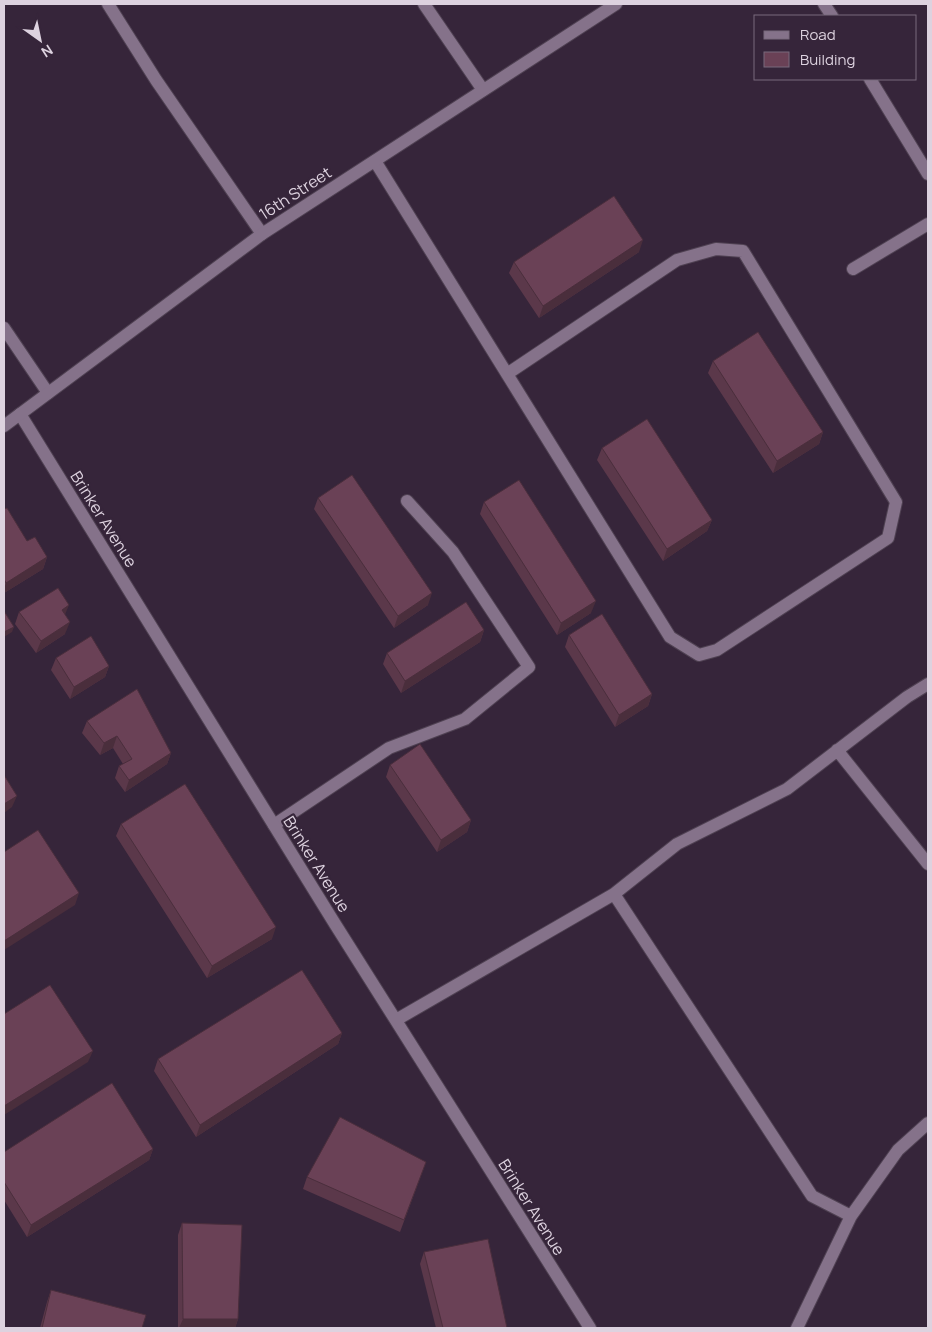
<svg xmlns="http://www.w3.org/2000/svg" width="932" height="1332" font-family="Manrope,sans-serif">
<style>
.lines{fill:none;stroke-linecap:round;stroke-linejoin:round}
.service-casing{stroke:#4f4152;stroke-width:14}
.minor-casing{stroke:#4f4152;stroke-width:14}
.tertiary-casing{stroke:#4f4152;stroke-width:14}
.service{stroke:#85728a;stroke-width:12}
.minor{stroke:#85728a;stroke-width:12}
.tertiary{stroke:#85728a;stroke-width:12}
.wall{fill:#5b384a}
.shaded-wall{fill:#4a2e3c}
.building{fill:#6a4156;stroke:#4a2e3c}
.labels{text-anchor:middle;dominant-baseline:central;stroke-width:4.5;stroke-linejoin:round;paint-order:stroke}
.street-label{font-size:16px;fill:#ddd2df;stroke:#36253a}
</style>
<rect width="100%" height="100%" fill="#36253a"/>
<g class="lines">
<defs>
<path id="service" d="M108,4L156,80L262,234
M424,4L483,90
M824,4L832,16
M870,79L928,174
M375,161L670,637L699,655L717,650L888,538L896,502L743,251L716,249L677,260L507,374
M853,269L928,224
M274,825L389,748L465,719L529,667L453,552L407,501"/>
<path id="minor" d="M4,328L48,393
M20,414L335,924L590,1328
M837,750L928,864
M614,894L812,1196L851,1216
M396,1020L614,894L677,844L787,789L907,697L928,684
M797,1328L851,1216L898,1150L928,1123"/>
<path id="tertiary" d="M4,426L262,234L616,4"/>
</defs>
<use href="#service" class="service-casing"/>
<use href="#minor" class="minor-casing"/>
<use href="#tertiary" class="tertiary-casing"/>
<use href="#service" class="service"/>
<use href="#minor" class="minor"/>
<use href="#tertiary" class="tertiary"/>
</g>
<path class="wall" d="M639,252L539,318L509,273L514,262Z
M713,361L823,432L819,444L773,473L708,373Z
M602,448L712,520L707,531L663,561L597,460Z
M318,498L428,605L394,628L314,509Z
M484,502L591,613L557,635L480,514Z
M4,509L27,541L47,557L43,569L4,593Z
M19,612L65,615V634L36,653L15,624Z
M484,630L480,642L401,693L383,664L387,653Z
M569,635L652,694L648,706L615,727L565,647Z
M56,658L109,666L105,677L70,699L51,670Z
M87,721L171,753L167,764L125,792L115,778L119,766L123,764L113,748L100,755L82,733Z
M390,765L471,820L467,832L437,852L386,777Z
M121,824L272,939L207,978L116,836Z
M342,1033L338,1044L196,1137L154,1071L158,1059Z
M153,1149L149,1160L27,1237L4,1200V1152Z
M426,1162L400,1232L303,1189L307,1177Z
M182,1223L238,1319L235,1328H178V1235Z
M424,1252L507,1328H436L420,1264Z
M51,1290L142,1328H40L47,1302Z"/>
<path class="shaded-wall" d="M643,240L639,252L539,318L543,306Z
M823,432L819,444L773,473L777,461Z
M712,520L707,531L663,561L667,549Z
M47,557L43,569L4,593V589L6,583Z
M432,593L428,605L394,628L398,616Z
M596,601L591,613L557,635L561,623Z
M69,605L64,617L62,610Z
M70,622L65,634L36,653L41,641Z
M14,627L12,632L4,637V632Z
M484,630L480,642L401,693L405,681Z
M109,666L105,677L70,699L74,687Z
M652,694L648,706L615,727L619,715Z
M117,736L113,748L100,755L104,743Z
M171,753L167,764L125,792L129,780Z
M17,796L12,807L4,813V804Z
M471,820L467,832L437,852L441,840Z
M79,893L75,905L4,950V941Z
M276,927L272,939L207,978L212,966Z
M342,1033L338,1044L196,1137L200,1125Z
M93,1051L88,1062L4,1115V1106Z
M153,1149L149,1160L27,1237L31,1225Z
M183,1319H238L235,1328H179Z"/>
<path class="building" d="M614,196L643,240L543,306L514,262Z
M758,332L823,432L777,461L713,361Z
M647,419L712,520L667,549L602,448Z
M352,475L432,593L398,616L318,498Z
M519,480L596,601L561,623L484,502Z
M7,508L27,541L35,537L47,557L6,583L4,579V509Z
M58,588L69,605L62,610L70,622L41,641L19,612Z
M466,602L484,630L405,681L387,653Z
M4,611L14,627L4,632Z
M602,614L652,694L619,715L569,635Z
M91,636L109,666L74,687L56,658Z
M137,689L171,753L129,780L119,766L132,759L117,736L104,743L87,721Z
M420,744L471,820L441,840L390,765Z
M4,775L17,796L4,804Z
M185,784L276,927L212,966L121,824Z
M38,830L79,893L4,941V852Z
M302,970L342,1033L200,1125L158,1059Z
M50,985L93,1051L4,1106V1014Z
M112,1083L153,1149L31,1225L4,1182V1152Z
M340,1117L426,1162L404,1220L307,1177Z
M182,1223L242,1225L238,1319H183Z
M488,1239L507,1328H443L424,1252Z
M51,1290L146,1315L142,1328H42Z"/>
<g class="labels">
<g class="street-label">
<text transform="translate(295 193) rotate(-33)">16th Street</text>
<text transform="translate(104 519) rotate(58)">Brinker Avenue</text>
<text transform="translate(317 864) rotate(58)">Brinker Avenue</text>
<text transform="translate(532 1207) rotate(58)">Brinker Avenue</text>
</g>
</g>
<rect width="932" height="1332" fill="none" stroke="#ddd2df" stroke-width="10"/>
<rect x="754" y="15" width="162" height="65" fill="#36253a" stroke="#796a7c"/>
<rect x="764" y="31" width="25" height="8" fill="#85728a" stroke="#796a7c"/>
<text x="800" y="40" font-size="15" fill="#ddd2df">Road</text>
<rect x="764" y="52" width="25" height="15" fill="#6a4156" stroke="#796a7c"/>
<text x="800" y="65" font-size="15" fill="#ddd2df">Building</text>
<g transform="translate(40 40) rotate(147)" stroke="#36253a" stroke-width="4" paint-order="stroke">
<path d="M0-4L9 19L0 12L-9 19Z" fill="#ddd2df"/>
<text y="-8" font-size="14" font-weight="bold" text-anchor="middle" fill="#ddd2df">N</text>
</g>
</svg>
